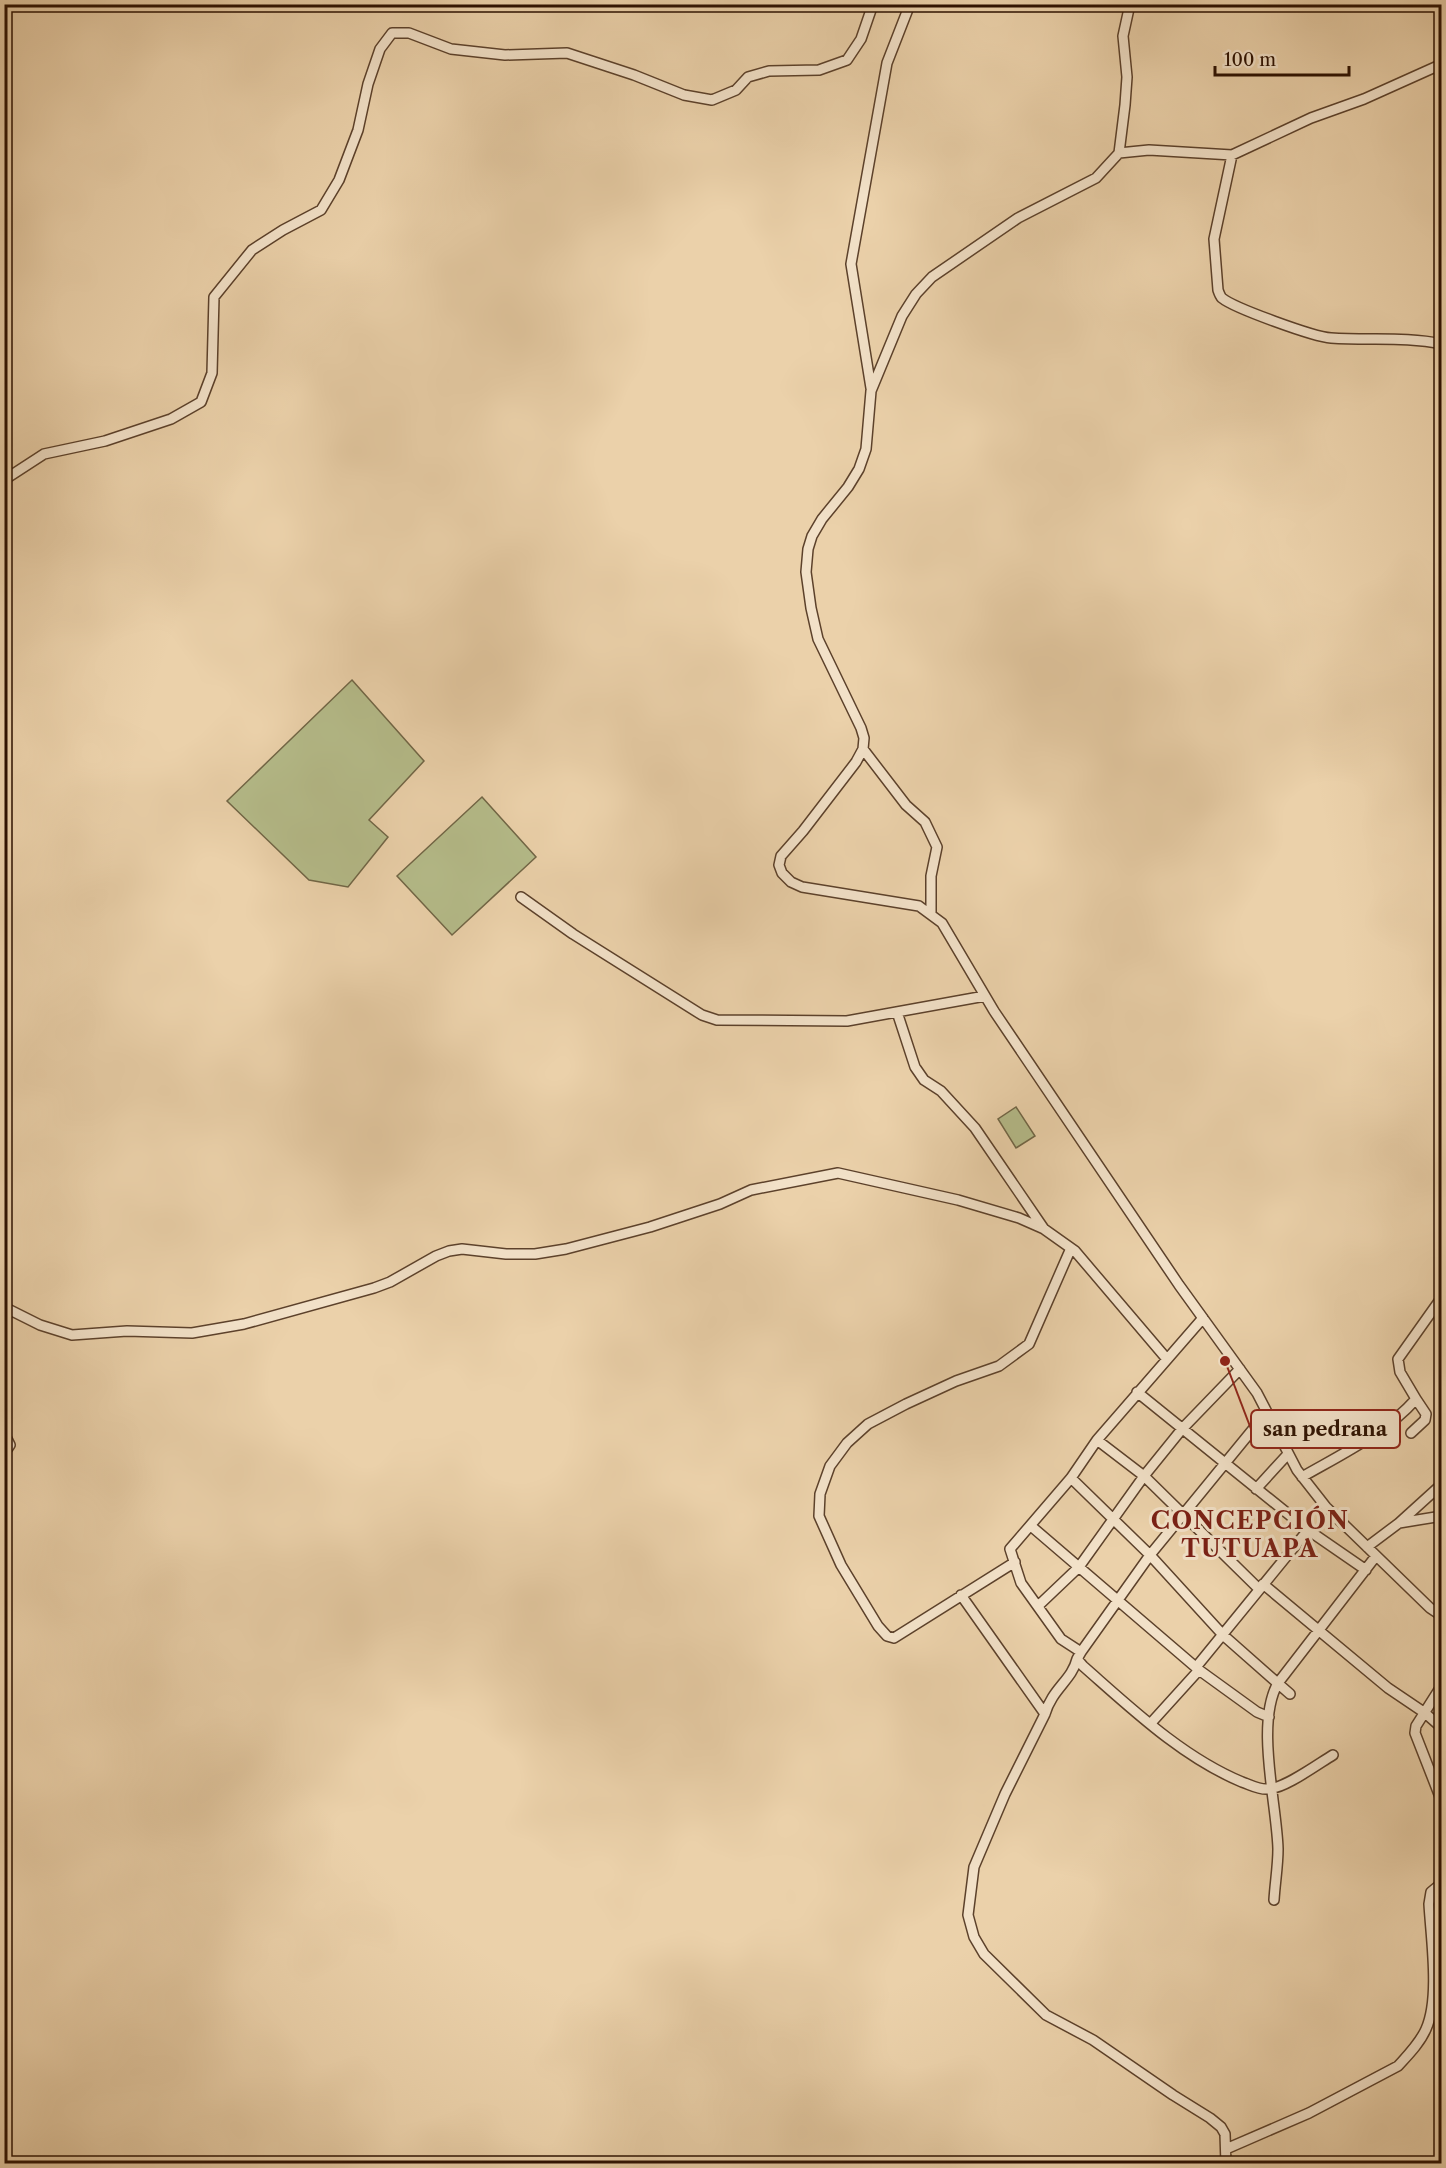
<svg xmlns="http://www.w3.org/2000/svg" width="1446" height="2168" font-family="'Libre Caslon Text',serif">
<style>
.green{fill:#b5bc8a;stroke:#716646;stroke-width:1.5}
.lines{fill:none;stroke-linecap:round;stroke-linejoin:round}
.minor-casing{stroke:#5c412b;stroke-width:12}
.minor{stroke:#f2e1c8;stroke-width:9}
.labels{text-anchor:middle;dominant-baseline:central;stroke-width:6;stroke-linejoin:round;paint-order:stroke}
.district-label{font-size:24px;font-weight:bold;letter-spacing:1.5px;fill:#7a1f14;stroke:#f2e1c8}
.leader{fill:none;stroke:#8f2418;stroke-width:2}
.callout-dot{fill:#8f2418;stroke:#f2e1c8;stroke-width:2}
.callout{fill:#f2e1c8;stroke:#8f2418;stroke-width:2}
.callout-label{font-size:20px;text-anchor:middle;font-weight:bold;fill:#2d1101}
</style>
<rect width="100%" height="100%" fill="#ebd1aa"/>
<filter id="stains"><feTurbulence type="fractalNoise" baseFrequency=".00333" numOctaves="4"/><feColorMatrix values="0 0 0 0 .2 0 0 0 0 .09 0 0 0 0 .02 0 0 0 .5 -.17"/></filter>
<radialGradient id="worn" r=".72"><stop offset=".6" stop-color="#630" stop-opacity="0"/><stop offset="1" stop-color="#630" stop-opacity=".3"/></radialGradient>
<path class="green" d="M352,680L424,761L369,820L388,837L348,887L309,880L227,801Z
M482,797L536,857L452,935L397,876Z
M1016,1107L1035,1136L1016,1148L998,1119Z"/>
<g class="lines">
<defs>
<path id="minor" d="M1130,4L1123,36L1127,77L1125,105L1119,153L1096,178L1018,218L932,277L916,294L902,316L871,391L866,449L859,469L848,487L822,519L812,536L808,549L806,572L811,608L818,639L861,728L864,738L863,749L856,762L803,831L781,856L779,865L782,873L791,882L802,887L919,906L942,923L994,1011L1179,1285L1257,1393L1297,1470L1326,1507L1430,1608L1442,1616
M1119,153L1149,150L1232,155L1311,118L1364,99L1442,64
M1232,155L1214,239L1218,290C1219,293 1220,296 1222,298C1234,308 1314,337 1331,338C1368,341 1405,336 1442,344
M871,388L851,264L887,63L910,4
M4,480L44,454L105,441L171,419L201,402L212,373L214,297L252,250L283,230L321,210L339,180L358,130L368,84L380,49L392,33H409L451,49L505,55L567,53L634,75L684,95L712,100L736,90L748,77L769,71L819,70L847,60L861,39L872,7L880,4
M863,749L906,805L925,822L937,847L931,876V914
M521,897L573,934L702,1015L717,1020L847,1021L985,996
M897,1012L915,1067L924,1080L941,1091L975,1128L1044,1229
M4,1307L40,1325L72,1335L127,1331L192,1333L244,1324L374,1288L390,1282L436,1256L449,1251L462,1249L506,1254H535L566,1249L650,1227L720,1204L751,1190L838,1173L958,1200L1019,1218L1044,1229L1075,1251L1166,1358
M1203,1318L1097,1440L1071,1478L1010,1549L1021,1583L1061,1639L1081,1652L1077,1659L1083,1666C1132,1709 1182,1757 1242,1782C1251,1785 1259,1790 1268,1789C1284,1789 1318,1764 1333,1755
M1137,1392L1308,1530L1366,1570
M4,1433L10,1445L4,1454
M1411,1433L1425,1420L1426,1414L1416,1399
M1097,1440L1144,1476L1259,1589
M1440,1440L1442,1442
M1302,1477C1342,1454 1386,1433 1416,1399L1400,1372L1398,1359L1442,1297
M1071,1478L1150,1555L1223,1635L1290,1694
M1256,1489L1288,1454
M1399,1523L1442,1484
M1031,1526L1199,1670L1257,1712L1269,1717
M1367,1547L1399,1523L1442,1516
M1015,1562L894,1638L887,1636L878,1626L841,1565L819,1516L820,1494L830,1466L847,1443L868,1424L906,1404L956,1381L999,1366L1029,1344L1071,1248
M1263,1584L1388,1688L1425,1713L1442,1728
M961,1595L1045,1714
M1038,1606L1079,1567L1144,1476L1182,1429L1240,1369
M1081,1652L1150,1555L1267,1412
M1077,1659C1072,1680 1052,1689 1045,1714L1005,1794L974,1867L968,1915L974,1937L984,1954L1046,2015L1093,2040L1173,2095L1210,2118L1221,2127L1225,2134L1226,2164
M1442,1685L1416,1726L1415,1733L1442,1802
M1151,1723L1199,1670L1197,1666L1308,1530
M1274,1900C1275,1883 1278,1866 1278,1849C1277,1805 1255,1723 1278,1683L1376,1556
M1226,2149L1309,2113L1398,2066C1408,2055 1420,2043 1426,2029C1440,1998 1431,1939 1429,1904L1431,1892L1437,1887L1442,1886"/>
</defs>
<use href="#minor" class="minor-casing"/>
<use href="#minor" class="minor"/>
</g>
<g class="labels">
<g class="district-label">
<text x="1250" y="1520">CONCEPCIÓN<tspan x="1250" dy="28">TUTUAPA</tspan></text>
</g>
</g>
<path class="leader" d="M1225 1361L1251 1429"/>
<circle class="callout-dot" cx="1225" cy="1361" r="6"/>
<rect class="callout" x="1251" y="1410" width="149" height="38" rx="6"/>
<g class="callout-label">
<text x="1325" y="1436">san pedrana</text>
</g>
<rect width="1446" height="2168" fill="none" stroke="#ebd1aa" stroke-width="24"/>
<rect x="6" y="6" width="1434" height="2156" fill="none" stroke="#2d1101" stroke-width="3"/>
<rect x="12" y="12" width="1422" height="2144" fill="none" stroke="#2d1101" stroke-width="1.5"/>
<path d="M1215 66v9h134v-9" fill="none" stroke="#2d1101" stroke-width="3"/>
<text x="1224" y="66" font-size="18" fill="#2d1101" stroke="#f2e1c8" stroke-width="4.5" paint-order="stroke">100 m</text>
<rect width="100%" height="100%" filter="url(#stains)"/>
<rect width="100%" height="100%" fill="url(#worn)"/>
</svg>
